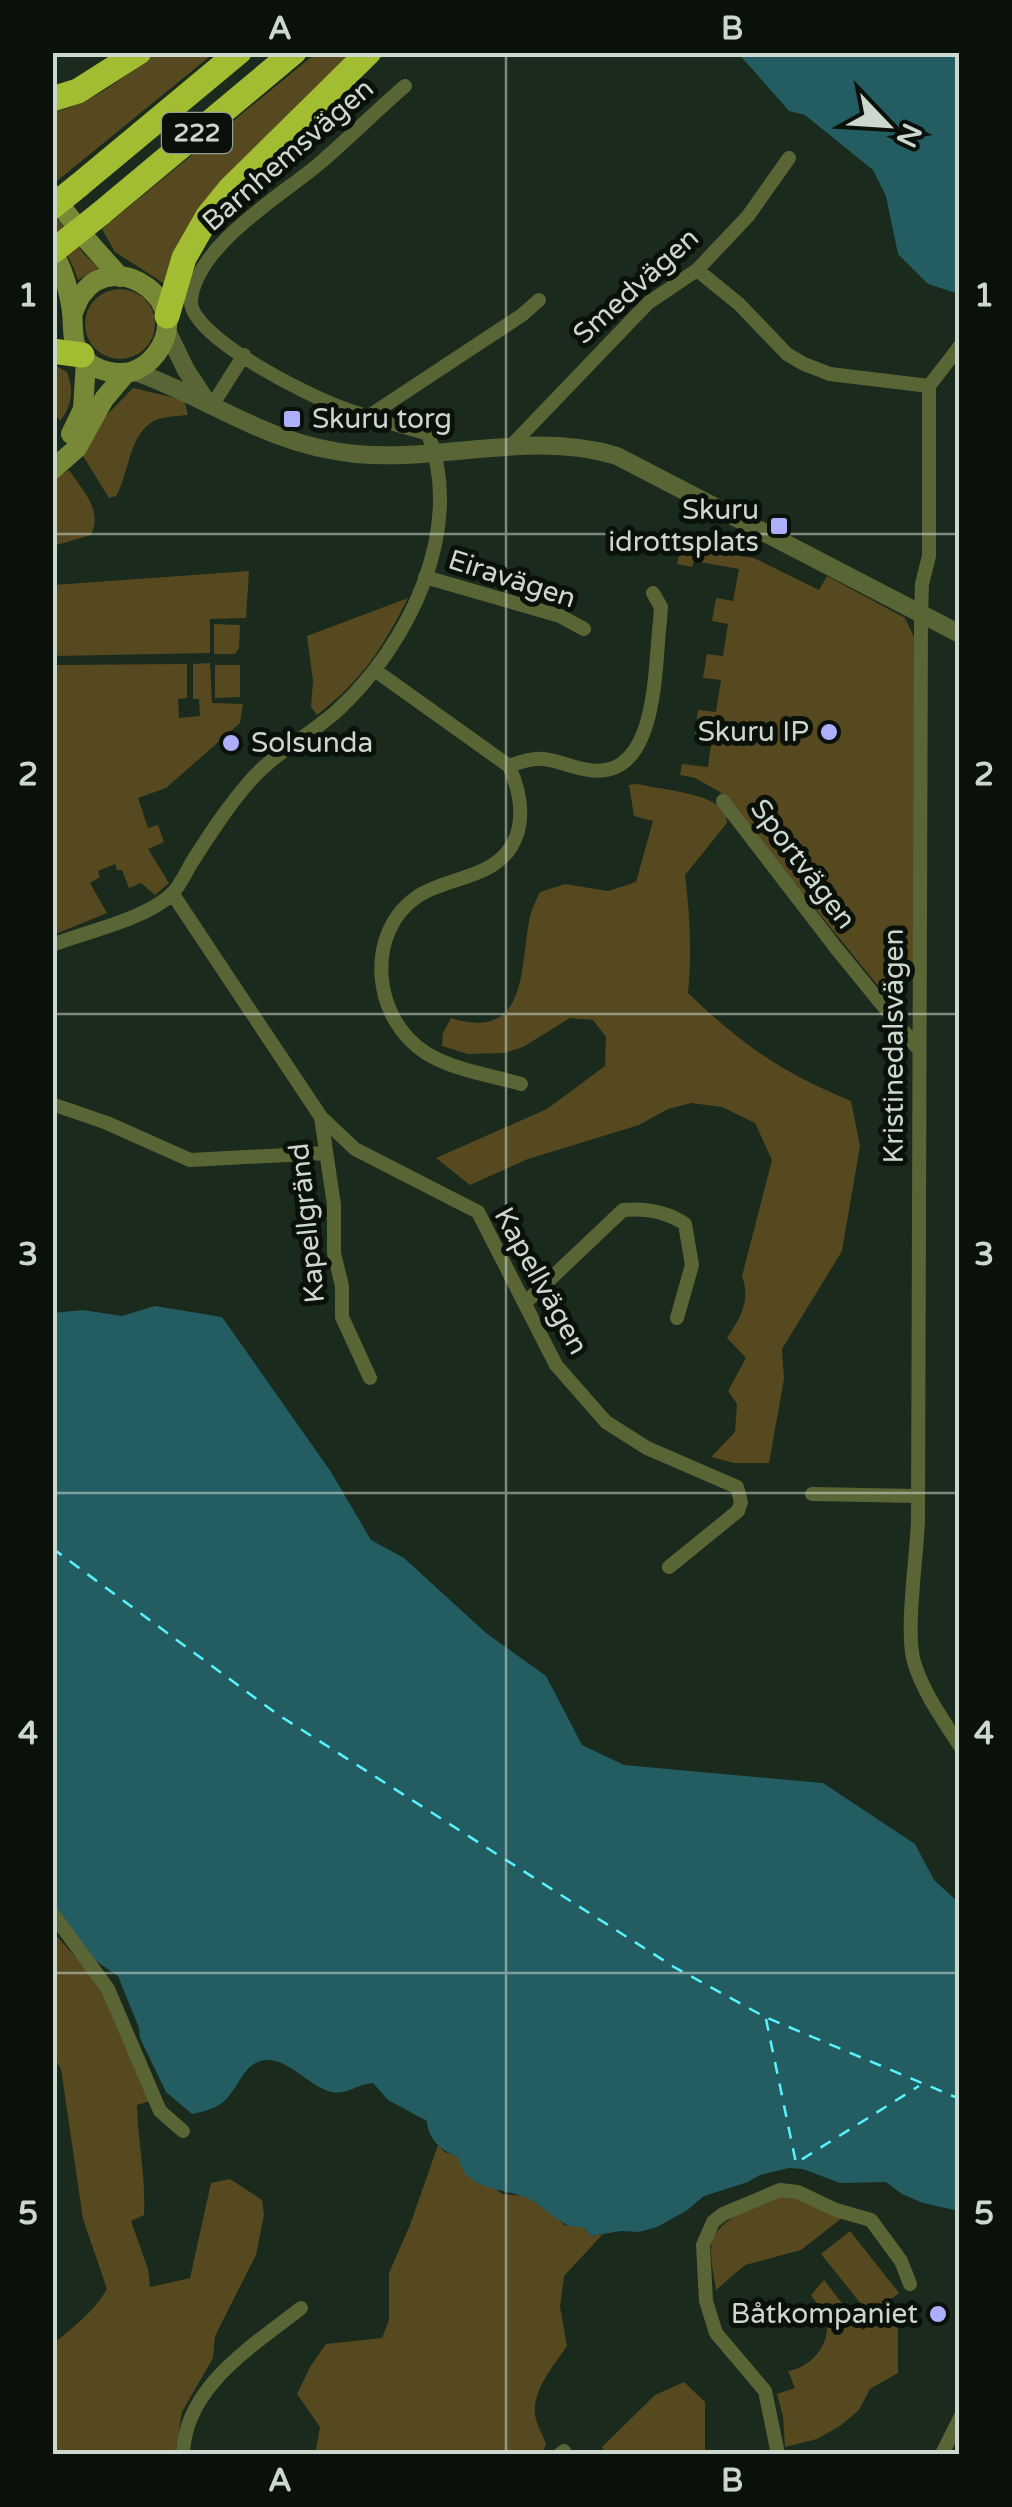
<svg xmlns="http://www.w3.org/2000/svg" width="1012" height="2507" font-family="'Varela Round',sans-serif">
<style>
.green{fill:#56491f}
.water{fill:#235d61}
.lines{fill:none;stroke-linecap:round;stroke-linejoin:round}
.ferry{stroke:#57f4fe;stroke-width:2.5;stroke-dasharray:12 10;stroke-linecap:butt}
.minor{stroke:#5a6535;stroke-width:14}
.tertiary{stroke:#5a6535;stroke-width:18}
.secondary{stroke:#778937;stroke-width:20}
.motorway{stroke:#a3bd33;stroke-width:25}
.motorway-bridge{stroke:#a3bd33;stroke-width:25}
.grid{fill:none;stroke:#ccd7cd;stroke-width:2.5;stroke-opacity:0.55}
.poi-dot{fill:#adaffb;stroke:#0a110a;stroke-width:4}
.labels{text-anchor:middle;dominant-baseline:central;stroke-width:10;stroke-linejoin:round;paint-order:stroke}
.shield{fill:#0a110a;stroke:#929c92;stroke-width:2.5}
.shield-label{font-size:25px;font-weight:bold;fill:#ccd7cd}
.street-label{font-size:28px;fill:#ccd7cd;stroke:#0a110a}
.poi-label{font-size:28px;fill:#ccd7cd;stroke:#0a110a;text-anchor:end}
.neatline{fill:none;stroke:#ccd7cd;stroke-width:4}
.grid-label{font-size:32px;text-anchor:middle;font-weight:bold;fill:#ccd7cd}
</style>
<rect width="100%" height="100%" fill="#1a2a1c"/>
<path class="green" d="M157,53H214L57,181L53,159L52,112C92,105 125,75 157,53Z
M316,53H357L165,284L115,252L102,229Z
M52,211L84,254L99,268L78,280C70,253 53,240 52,211Z
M85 324a35 35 0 1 1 70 0a35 35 0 1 1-70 0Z
M53,364L67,372C74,390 72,406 60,421L53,411Z
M133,388L184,400L188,415C179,416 165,416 156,420C128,433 130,473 116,496L109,498L83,456L102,420Z
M69,470C83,491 103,510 91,535L53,546L52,481Z
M681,547L754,558L819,590L827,576L905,618L914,637V977L884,993L720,792L695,778L680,775L682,764L708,767L712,737L695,734L698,710L716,712L721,680L703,678L707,654L723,656L728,624L712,621L716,598L733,601L739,569L694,561L692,567L677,564Z
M249,571L246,618L210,619V653L53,656V585Z
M408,598C382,649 363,679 317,715L311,707L313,681L307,636Z
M214,624L240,625L239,648L235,654H214Z
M210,663L212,703L243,704L240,723L166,788L138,798L148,828L158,825L164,842L148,849L169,883L155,895L141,883L129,888L122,870H117L115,864L98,871L100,877L90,883L107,913L53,935V665L187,664V698L178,699L179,718L200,716L199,699H193V664Z
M240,665V697L215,698V665Z
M638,784C666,791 703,791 726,811L727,823L685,875C690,915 692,952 688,993C741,1044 782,1073 851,1101L860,1146L842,1251L782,1349L784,1379L769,1463H734L711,1457L735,1432L737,1404L728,1391L746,1358L727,1338C740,1318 751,1301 742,1276L772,1160L755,1123L722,1107L691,1103L668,1109L639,1125L528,1159L470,1185L436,1158L547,1109L605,1066L606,1037L593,1020L570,1018L523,1047L504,1053L468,1054L442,1046L443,1033L451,1018C527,1042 520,970 529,922C530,912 536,901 540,892L565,884L608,891L636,882L653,821L634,816L629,785Z
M52,1931L91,1974L112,2007L150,2101L137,2105C138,2143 146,2177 144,2215L131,2221L148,2269L150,2287L190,2278L211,2183L230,2179L262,2200L264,2215L256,2255L215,2336L213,2358L182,2412L175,2454H53V2344C73,2327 94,2312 107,2289L83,2219L61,2069L53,2057Z
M438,2145L445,2152L458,2157L502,2194L524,2196L552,2213L564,2225L583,2227L591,2236L603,2234L564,2276L560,2307L567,2346C555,2364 533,2389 535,2413C535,2422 543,2435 546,2444L542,2454H324L316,2450L320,2427L297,2394L310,2367L326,2344L382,2338L389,2320V2273L410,2225Z
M778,2196L794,2197L842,2218L801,2250L745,2265L716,2290C714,2277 711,2262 711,2249C711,2220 756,2206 778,2196Z
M850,2231L899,2293L870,2315L821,2254Z
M824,2280L863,2330L898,2304V2373L870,2389L859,2410L840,2426L817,2439L785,2447L783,2416L777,2394L795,2388L788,2371C809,2368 829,2347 827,2324C826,2314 816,2303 811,2295Z
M684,2382L705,2402V2454H606L602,2447L655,2395Z"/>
<path class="water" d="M738,53H959V294L928,284L898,254L886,196L873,170L805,115L789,111Z
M155,1306L222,1317L331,1472L371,1540L404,1558L486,1633L546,1676L582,1745L624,1765L823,1783L915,1844L934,1880L959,1903V2211L923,2203L902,2194L886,2182L840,2183L803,2169L789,2168L760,2175L748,2182L704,2196L686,2211L657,2227L639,2232L621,2231L591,2236L583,2227C562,2230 548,2209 529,2199C506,2187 465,2193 458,2157C442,2151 428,2140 427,2121L388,2100L373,2083C356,2084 346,2097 328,2091C305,2083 282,2052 258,2062C242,2068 236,2093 222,2103C214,2109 202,2112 192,2114L166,2092L140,2038L139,2028L118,1976L93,1959L53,1907V1313L83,1310L122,1316Z"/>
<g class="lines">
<path class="ferry" d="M52,1548L277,1714L674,1967L765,2017L960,2099
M766,2019L796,2163L919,2086"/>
<path class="minor" d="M697,270L739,304L787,354L804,364L830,374L929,386
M960,346L929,386V556L922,584L921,615L918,1520C917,1555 905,1632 914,1662C923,1692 943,1720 960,1746
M211,407L244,355
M369,416L522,315L539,300
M510,447L648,303L697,270L748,216L789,158
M425,577L560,616L584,629
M376,671L509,766C520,791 527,821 511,847C491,879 447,877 418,896C364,932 372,1019 426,1053C453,1070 490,1075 521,1084
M509,766C545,752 549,761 583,769C659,786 654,670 660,621L661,607L653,593
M723,801L836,948L919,1050
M172,893L321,1117L355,1149L478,1212L556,1365L606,1422L647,1448L737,1487L741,1502L738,1511L669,1567
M52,945C88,931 144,920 172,894C180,886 186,872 192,862C210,834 228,806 250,781C275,752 311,735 339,709C408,645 466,529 428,434C399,425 368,418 340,407C309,396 186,335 191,299C198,244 281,196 320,163C349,138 376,111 405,86
M52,1104L107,1123L190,1160L325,1153
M321,1117L334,1205V1253L342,1286V1317L370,1378
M525,1303L623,1210C646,1208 666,1211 685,1224L692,1265L677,1318
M812,1494L917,1496
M52,1913L108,1989L160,2111L183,2131
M183,2454C185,2386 253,2346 301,2308
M560,2454L564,2451
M778,2454L765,2391L716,2333L706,2301L703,2245L713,2222L723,2214L780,2190L798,2192L836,2210L871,2220L901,2261L910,2284
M942,2454L960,2418"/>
<path class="tertiary" d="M167,331L186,370L205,399
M133,371C213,399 266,445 356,454C442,462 532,430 617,456L960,634"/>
<path class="secondary" d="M52,194L86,239L120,277
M52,251C63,268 69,291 72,311C74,329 70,347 86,361C98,371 116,375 131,372C140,369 150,362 156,354C196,303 117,247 83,293C78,298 76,307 72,314
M71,434L83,409L86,361
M52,470L77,448L104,399L126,373"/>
<path class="motorway" d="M52,99L78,91L139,52
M78,186L239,52
M100,214L294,52
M167,316L184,258L208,216L230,189L369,52
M52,351L82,355"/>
<path class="motorway-bridge" d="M52,207L78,186
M52,252L100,214"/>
</g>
<path class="grid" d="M506,52V2454M52,534H960M52,1014H960M52,1493H960M52,1973H960"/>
<g class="poi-dot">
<rect x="282" y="409" width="20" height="20" rx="5"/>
<rect x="769" y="516" width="20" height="20" rx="5"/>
<circle cx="829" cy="732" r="10"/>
<circle cx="231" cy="743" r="10"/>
<circle cx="938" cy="2314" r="10"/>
</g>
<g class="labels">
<rect class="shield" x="162" y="113" width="70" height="40" rx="8"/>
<g class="shield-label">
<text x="197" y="133">222</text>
</g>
<g class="street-label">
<text transform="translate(288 155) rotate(-41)">Barnhemsvägen</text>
<text transform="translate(636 286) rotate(-42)">Smedvägen</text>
<text transform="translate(512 579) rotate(18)">Eiravägen</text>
<text transform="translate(803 864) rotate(53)">Sportvägen</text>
<text transform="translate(894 1046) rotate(-90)">Kristinedalsvägen</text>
<text transform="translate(307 1223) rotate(-96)">Kapellgränd</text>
<text transform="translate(541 1281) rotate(61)">Kapellvägen</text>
</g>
<g class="poi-label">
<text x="312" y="419" text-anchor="start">Skuru torg</text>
<text x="759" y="510">Skuru<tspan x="759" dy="32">idrottsplats</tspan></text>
<text x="809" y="732">Skuru IP</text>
<text x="251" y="743" text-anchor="start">Solsunda</text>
<text x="918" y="2314">Båtkompaniet</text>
</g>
</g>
<rect width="1012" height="2507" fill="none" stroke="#0a110a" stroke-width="110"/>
<g transform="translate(887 125) rotate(115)" stroke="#0a110a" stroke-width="8" paint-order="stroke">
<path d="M0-8L18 38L0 25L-18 38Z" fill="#ccd7cd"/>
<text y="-15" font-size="28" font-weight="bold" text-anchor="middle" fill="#ccd7cd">N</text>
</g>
<rect x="55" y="55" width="902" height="2397" class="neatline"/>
<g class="grid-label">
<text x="280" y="39">A</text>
<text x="732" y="39">B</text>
<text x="28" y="306">1</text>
<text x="984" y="306">1</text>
<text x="28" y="785">2</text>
<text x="984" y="785">2</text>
<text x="28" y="1265">3</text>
<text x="984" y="1265">3</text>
<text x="28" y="1744">4</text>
<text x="984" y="1744">4</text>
<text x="28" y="2224">5</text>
<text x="984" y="2224">5</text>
<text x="280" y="2491">A</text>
<text x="732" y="2491">B</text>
</g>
</svg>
